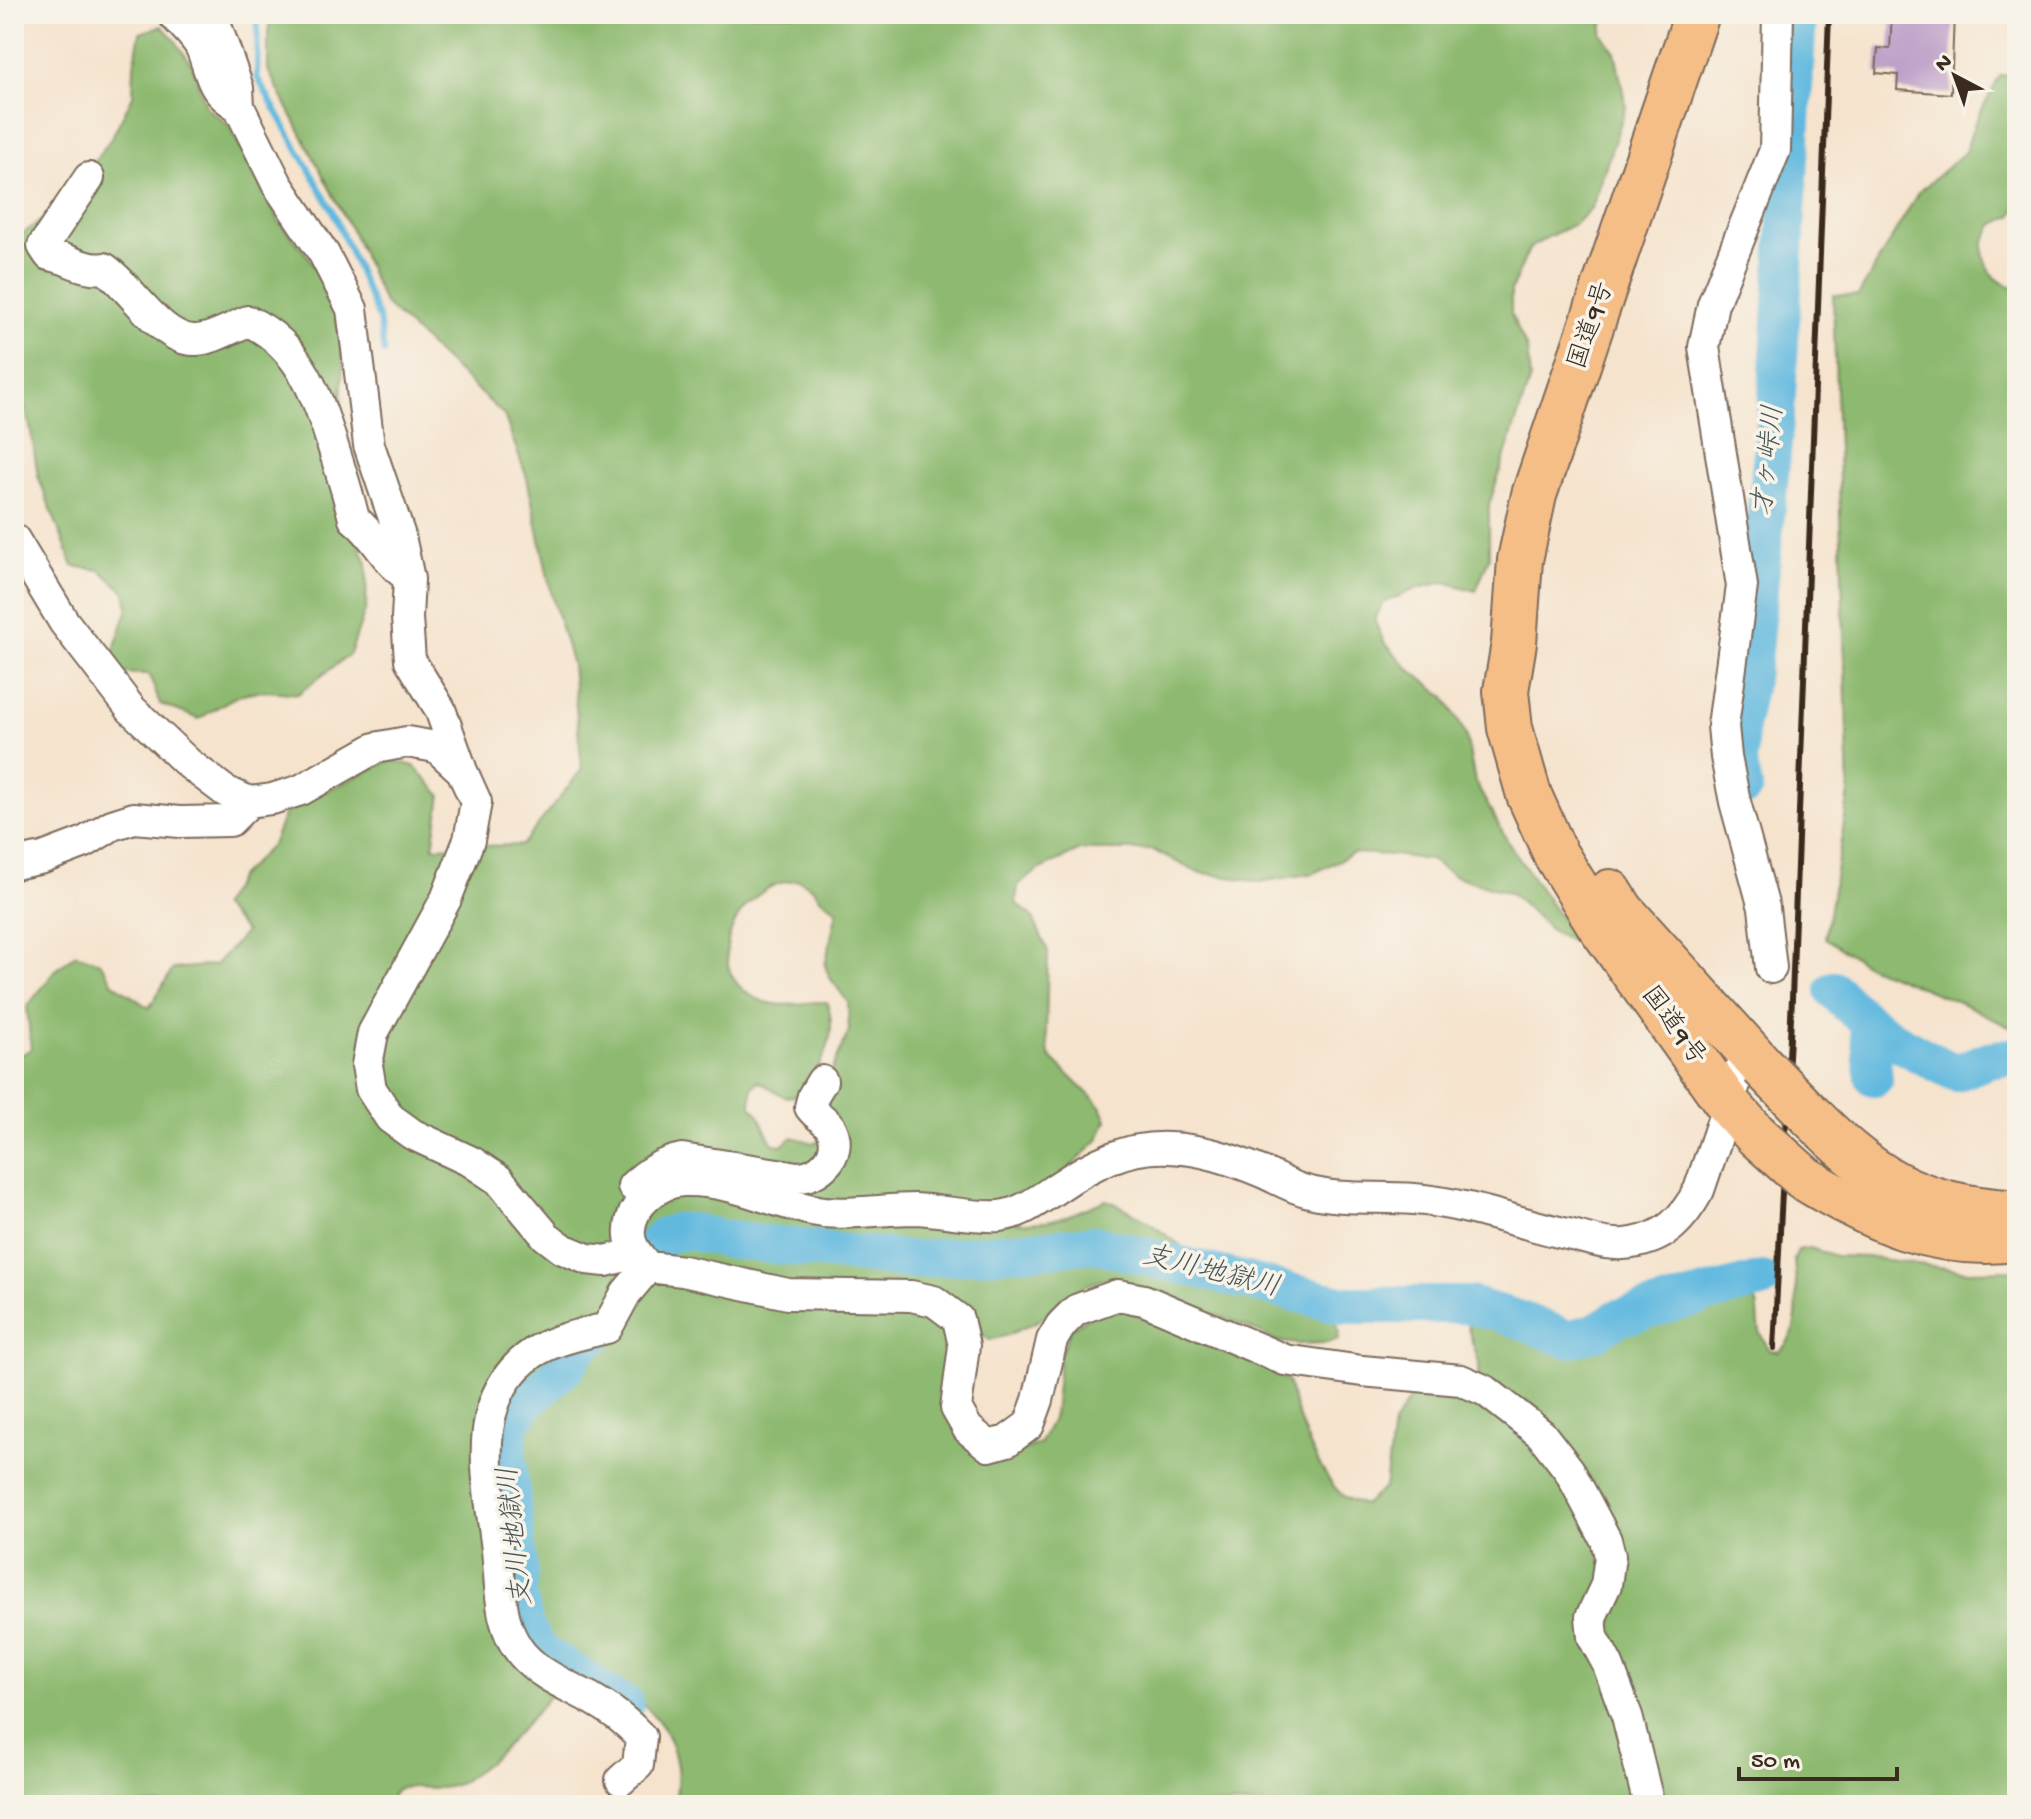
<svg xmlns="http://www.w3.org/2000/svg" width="2031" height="1819" font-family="'Gochi Hand','Klee One',sans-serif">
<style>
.forest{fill:#8db970;stroke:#647247;stroke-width:2;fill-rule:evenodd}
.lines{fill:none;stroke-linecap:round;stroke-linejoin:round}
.stream{stroke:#62b9df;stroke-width:6}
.river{stroke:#62b9df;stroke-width:38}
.building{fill:#bb9dc7}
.minor-casing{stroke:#7c6b5b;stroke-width:34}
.highway-casing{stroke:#7c6b5b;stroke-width:48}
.minor{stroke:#fff;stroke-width:30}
.highway{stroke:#f6be87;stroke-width:44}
.rail{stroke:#3b2a1e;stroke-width:6}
.highway-bridge-casing{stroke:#7c6b5b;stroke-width:48;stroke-linecap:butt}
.highway-bridge{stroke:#f6be87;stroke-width:44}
.labels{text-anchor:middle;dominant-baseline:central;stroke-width:7;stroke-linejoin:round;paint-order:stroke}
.street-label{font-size:26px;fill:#3b2a1e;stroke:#f7f3e8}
.water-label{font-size:28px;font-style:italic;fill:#475558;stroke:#f7f3e8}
</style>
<rect width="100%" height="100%" fill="#f7f3e8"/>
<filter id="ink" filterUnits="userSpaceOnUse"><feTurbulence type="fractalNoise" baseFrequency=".0125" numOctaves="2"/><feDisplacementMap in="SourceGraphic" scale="16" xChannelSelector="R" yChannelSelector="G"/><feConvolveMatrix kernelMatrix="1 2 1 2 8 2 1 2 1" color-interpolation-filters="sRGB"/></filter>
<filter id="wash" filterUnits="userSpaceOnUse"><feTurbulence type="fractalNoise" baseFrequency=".006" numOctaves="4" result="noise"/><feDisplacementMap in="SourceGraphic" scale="32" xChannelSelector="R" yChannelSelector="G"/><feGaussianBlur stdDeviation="1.8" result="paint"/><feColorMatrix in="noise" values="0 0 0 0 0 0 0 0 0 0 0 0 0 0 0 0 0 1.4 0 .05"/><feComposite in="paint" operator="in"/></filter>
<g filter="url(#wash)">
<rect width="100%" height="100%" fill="#f5e3cd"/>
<path class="forest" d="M271,14H1604L1602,34L1615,52L1626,107L1592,207L1575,224L1548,237L1529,249L1511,290V314L1527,349L1530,379L1489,505V557L1476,591L1445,582L1418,588L1383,603L1374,620L1384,642L1408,668L1445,697L1466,735L1475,782L1509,844L1570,932L1571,941L1554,933L1512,894L1453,875L1430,860L1394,855L1353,853L1314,873L1260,882L1197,872L1153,850H1080L1040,869L1018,885L1016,903L1032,916L1048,951L1046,1030L1049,1056L1101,1106L1107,1120L1098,1140L1016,1222C1048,1226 1076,1213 1106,1200C1143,1213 1171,1241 1204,1261C1220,1271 1237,1280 1253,1287C1278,1299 1346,1297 1338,1339L1326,1343L1298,1344L1275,1341L1259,1332L1191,1305L1110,1277L1086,1285L1063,1299L1038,1321L1008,1335L990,1340L970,1329L957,1434C990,1472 997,1462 1040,1443L1054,1415L1060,1354L1071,1329L1092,1314L1119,1307L1267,1368L1288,1382C1296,1415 1316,1470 1341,1494C1347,1500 1357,1502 1364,1505L1385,1487L1393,1425L1411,1396C1442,1395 1493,1399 1476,1353C1471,1339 1465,1326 1470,1311L1481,1312L1578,1346L1623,1322L1742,1291C1765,1301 1755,1311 1760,1331C1762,1337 1766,1344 1769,1350L1779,1352C1804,1331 1796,1289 1794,1259L1798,1250L1810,1248L1835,1256L1867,1257L1967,1271L2017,1270V1805H675C676,1793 679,1779 677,1767C671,1727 648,1704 615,1684C601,1676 591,1667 575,1668C541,1702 517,1741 478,1770C471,1774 464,1781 457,1784C437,1793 417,1783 397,1789L387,1805H14V1051L21,1055L31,1049L27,1007L56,970L76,954L100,962L113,983L149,1008L173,969L215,965L246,932L221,906L240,876L272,845L286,810L391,760L414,766L441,795L433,847L522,845L582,769L572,665L552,596L527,478L504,415L384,303L355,237L268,70V33ZM798,880C819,888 813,894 825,902C830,905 834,907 837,911L825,966L830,978L848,1002L849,1031L831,1073L822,1112V1141L813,1143L793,1137L782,1145L773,1144C763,1130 764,1118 751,1106L752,1088L758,1081L785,1097L795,1096C820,1068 840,1041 827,1002C803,1001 784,1010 760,1000C695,973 735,883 798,880Z
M162,26L174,39L192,65L206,107L228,124L280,223L308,256L333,299L343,362L340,427L344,509L367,563L366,608L350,654L298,694C245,688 244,690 199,719L160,704L149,674L116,673L111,658L128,608L125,592L100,570L73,566L38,476L30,425L14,373V240L64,204L112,137L133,96L134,65L140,33Z
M2017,74V207L2012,216L1993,225C1991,230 1985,237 1984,243C1980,265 1997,286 2017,287V1031L1968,1006L1868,966L1825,938L1849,793L1833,295L1858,296L1918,193L1965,152L1974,125L2000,76Z"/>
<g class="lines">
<path class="stream" d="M258,14L257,77L332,210L379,319L384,352"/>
<path class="river" d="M1744,787L1738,764L1740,723L1752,661L1776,411L1798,14
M1834,990C1867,1027 1911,1051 1956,1073L1988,1060L2017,1056
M1868,1021L1874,1078
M652,1247L665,1236L676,1232H692L729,1240L910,1260L1095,1244L1344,1305H1470L1518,1319L1568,1339L1595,1332L1618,1318L1762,1280
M595,1335L576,1350L568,1365L528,1401L510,1423L507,1453L519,1569L518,1595L525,1626L538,1650L625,1705"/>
</g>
<g id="blocks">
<path class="building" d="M1892,14H1954L1951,94L1897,90L1898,75L1876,73L1878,48L1890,49Z"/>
</g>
</g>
<g filter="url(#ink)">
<use href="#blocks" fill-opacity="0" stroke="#7c6b5b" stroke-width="2"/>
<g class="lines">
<defs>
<path id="minor" d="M173,14C182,25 197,37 202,50C213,78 209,89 239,107
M212,14L238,88L239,107L277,184L324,254L352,309L369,445L400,536L409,579L407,618L410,660L440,709L462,771L476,802L469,840L446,899L373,1033L367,1065L371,1089L390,1118L412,1134L472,1162L499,1180L546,1236L563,1249L587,1259L606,1261L636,1253
M89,178L43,246L49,255C69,258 83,271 104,268C131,286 161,341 195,340C212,340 233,327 248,321C302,345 319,401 335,453C342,475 349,497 354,519C376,536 387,563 407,576
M14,539L64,622L131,709L188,763L225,791L249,802L272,799L301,790L375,748L407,742L436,747L460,769
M14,864L43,858L85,842L112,825L134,818L180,822L230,821L249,802
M1771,968L1764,908L1735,802L1726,757L1723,726L1742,586L1704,347L1713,304L1775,150L1778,14
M633,1186C648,1172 662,1163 682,1159L797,1177C819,1177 843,1155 832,1130C827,1120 816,1116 810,1107L813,1096L822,1081
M621,1780L638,1765L641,1737C627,1722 612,1710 594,1700C569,1686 541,1676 522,1654C498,1626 501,1585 497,1550C489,1482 466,1399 533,1353C554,1339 583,1334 607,1328L626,1293L648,1267
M1649,1805L1627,1716L1608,1665L1593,1637L1591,1617L1606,1585L1610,1556L1606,1540L1569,1470L1541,1434L1486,1391L1461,1380L1362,1371L1285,1360L1144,1300L1118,1295L1076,1310L1061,1325L1052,1340L1038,1400L1029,1425L1007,1441L989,1446L968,1429L956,1408L964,1346L958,1319L934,1301L911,1296L788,1294L683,1271L648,1267C639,1256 628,1245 630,1230C631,1204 659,1182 683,1181C733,1179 777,1206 824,1212C854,1215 885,1209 915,1209C940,1210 976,1218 999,1216C1021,1214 1040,1199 1058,1187C1092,1164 1127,1146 1169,1148C1202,1149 1231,1159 1262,1172C1276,1178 1291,1187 1306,1191C1342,1201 1377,1196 1414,1199C1467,1203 1520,1224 1572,1235C1592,1240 1611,1247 1632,1243C1666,1238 1683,1219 1699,1190L1747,1049"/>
<path id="highway" d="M1697,14L1534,495L1520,560L1514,643L1506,691L1510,728L1529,795L1556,855L1598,923L1727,1103L1756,1135
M1610,892L1622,911L1762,1066
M1802,1107C1874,1180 1912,1205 2017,1213
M1804,1178C1873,1220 1935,1249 2017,1239"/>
</defs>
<use href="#minor" class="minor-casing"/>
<use href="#highway" class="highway-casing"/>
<use href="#minor" class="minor"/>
<use href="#highway" class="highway"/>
<path class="rail" d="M1774,1348L1792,998L1829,14"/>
<defs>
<path id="highway-bridge" d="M1762,1066L1802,1107
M1756,1135L1804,1178"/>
</defs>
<use href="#highway-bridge" class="highway-bridge-casing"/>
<use href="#highway-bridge" class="highway-bridge"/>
</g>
</g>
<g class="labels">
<g class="street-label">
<text transform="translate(1593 326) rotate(-71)">国道9号</text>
<text transform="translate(1672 1027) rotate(54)">国道9号</text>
</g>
<g class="water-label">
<text transform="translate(1770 461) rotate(-84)">才ヶ峠川</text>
<text transform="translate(1211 1273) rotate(14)">支川地獄川</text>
<text transform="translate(517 1536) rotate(-96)">支川地獄川</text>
</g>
</g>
<rect width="2031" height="1819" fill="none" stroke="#f7f3e8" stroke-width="48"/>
<g transform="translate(1955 76) rotate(319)" stroke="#f7f3e8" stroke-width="6" paint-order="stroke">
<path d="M0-6L14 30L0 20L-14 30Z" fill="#3b2a1e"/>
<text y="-12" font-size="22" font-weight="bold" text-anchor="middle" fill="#3b2a1e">N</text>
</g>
<path d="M1739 1767v12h158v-12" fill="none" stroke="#3b2a1e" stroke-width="4"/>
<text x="1751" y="1767" font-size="24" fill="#3b2a1e" stroke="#f7f3e8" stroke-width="6" paint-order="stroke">50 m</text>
</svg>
